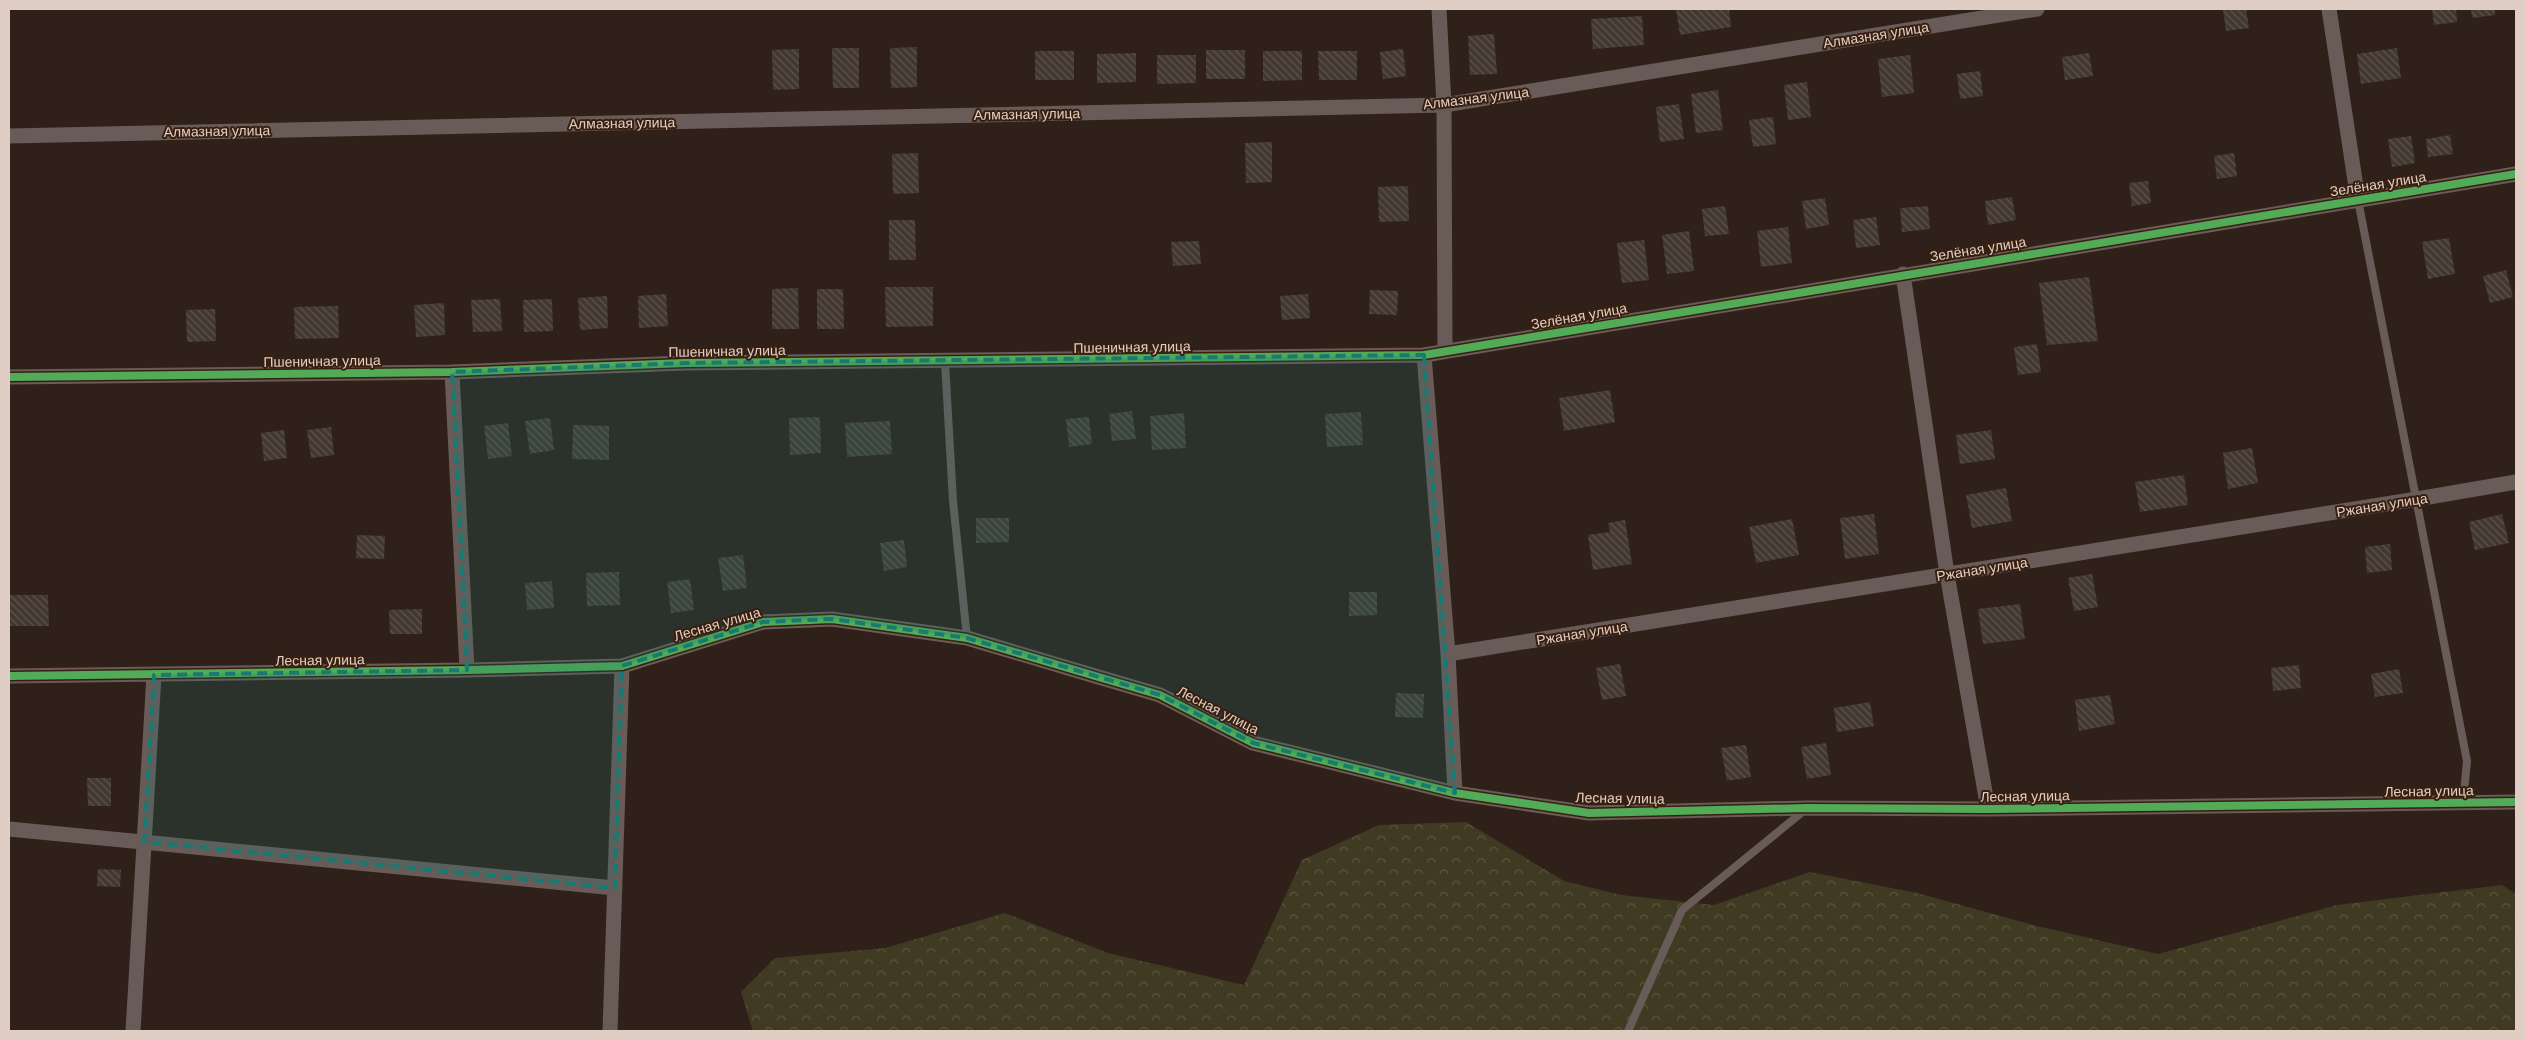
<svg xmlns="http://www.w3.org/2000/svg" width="2525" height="1040" font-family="Arial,sans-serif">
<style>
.forest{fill:url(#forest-crowns)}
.building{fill:url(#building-back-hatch)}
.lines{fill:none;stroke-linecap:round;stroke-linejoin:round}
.service{stroke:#695b58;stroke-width:8}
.minor{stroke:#695b58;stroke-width:15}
.cycleway-casing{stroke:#391f0f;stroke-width:11}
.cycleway{stroke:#51ab58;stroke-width:8}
.marked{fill:#197a72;fill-opacity:0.2;stroke:#197a72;stroke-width:4;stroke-dasharray:10 6;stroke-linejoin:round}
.labels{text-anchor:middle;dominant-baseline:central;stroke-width:4;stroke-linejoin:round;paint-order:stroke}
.street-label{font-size:14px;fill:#e0cec4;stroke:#391f0f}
</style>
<defs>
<pattern id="forest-crowns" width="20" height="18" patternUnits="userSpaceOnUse" patternTransform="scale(1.25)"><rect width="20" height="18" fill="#3f3a21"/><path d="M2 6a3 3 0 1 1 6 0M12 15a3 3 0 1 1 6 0" fill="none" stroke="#5a5540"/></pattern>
<pattern id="building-back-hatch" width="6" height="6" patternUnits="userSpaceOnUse" patternTransform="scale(1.25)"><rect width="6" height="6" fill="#423830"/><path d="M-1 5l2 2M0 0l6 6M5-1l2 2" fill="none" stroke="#5d544c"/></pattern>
</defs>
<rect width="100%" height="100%" fill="#2f2119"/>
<path class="forest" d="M1466,822L1564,881L1621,895L1714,905L1810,872L1917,893L2037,926L2158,954L2337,905L2502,885L2516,894V1031H753L741,992L775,958L885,948L1005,913L1108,953L1244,985L1302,860L1379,825Z"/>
<path class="building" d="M1676,9H1729L1731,27L1680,35Z
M2223,9H2246L2249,28L2226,31Z
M2432,9H2456L2457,22L2434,25Z
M2471,9H2495V15L2472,18Z
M1642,16L1644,45L1593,49L1591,19Z
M1494,34L1497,74L1470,75L1468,36Z
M917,47V87L891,88L890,48Z
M832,48H859V88H833Z
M2397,48L2401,78L2361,84L2357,54Z
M799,49V89L773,90L772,50Z
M1403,49L1406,76L1383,79L1380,52Z
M1206,50H1245V79H1206Z
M1035,51H1074V80H1035Z
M1263,51H1302V80L1263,81Z
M1318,51H1357V80H1319Z
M1136,53V82L1097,83V54Z
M2089,53L2093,76L2065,80L2062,57Z
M1157,55H1196V83L1157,84Z
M1910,55L1914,93L1882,97L1878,59Z
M1980,71L1983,96L1960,99L1957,74Z
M1807,82L1811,117L1788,120L1784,85Z
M1718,90L1723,130L1696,133L1691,94Z
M1679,104L1684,139L1660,142L1656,107Z
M1773,117L1776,144L1753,147L1749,120Z
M2450,135L2453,154L2428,157L2426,139Z
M2411,136L2415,163L2392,167L2388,139Z
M1272,142V182L1246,183L1245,143Z
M918,153L919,193L893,194L892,154Z
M2234,153L2237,176L2217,179L2214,156Z
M2148,181L2151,203L2132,206L2129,183Z
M1408,186L1409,221L1379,222L1378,187Z
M2012,197L2016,220L1988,225L1985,201Z
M1825,198L1829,225L1806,229L1802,201Z
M1725,206L1729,234L1705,236L1702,209Z
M1928,206L1930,229L1902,232L1900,208Z
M1876,217L1880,245L1856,248L1853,220Z
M889,220H915L916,260H889Z
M1788,227L1792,263L1761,267L1757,231Z
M1689,231L1694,271L1667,274L1662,235Z
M2449,238L2455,274L2428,279L2422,242Z
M1644,240L1649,280L1622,283L1617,243Z
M1199,241L1201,264L1173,266L1171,242Z
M2506,270L2513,297L2490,303L2483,276Z
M2089,277L2098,341L2047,345L2039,283Z
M885,287H933V326L886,327Z
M798,288L799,329H772V289Z
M817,289H843L844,329H817Z
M1370,290L1398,291L1397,315L1369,314Z
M666,294L668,326L639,328L638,296Z
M1308,294L1310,318L1282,320L1280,296Z
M607,296L608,328L580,330L578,298Z
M500,299L502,331L473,332L471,300Z
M552,299L553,331L524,332L523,300Z
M444,303L445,335L416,337L414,305Z
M338,306L339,338L295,339L294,307Z
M215,309L216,341L187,342L186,310Z
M2037,344L2041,372L2018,375L2014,347Z
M1610,390L1615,422L1564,431L1559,398Z
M1132,411L1136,439L1112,441L1109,414Z
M1361,412L1363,445L1327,447L1325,414Z
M1184,413L1186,448L1152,450L1150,416Z
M820,417L821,453L790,455L789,418Z
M1089,417L1092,444L1069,447L1066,419Z
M550,418L554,450L530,454L525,421Z
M890,421L892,454L847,457L845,423Z
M508,423L512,456L488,459L484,426Z
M573,425L609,426V460L572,459Z
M331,427L334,455L311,458L307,430Z
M284,430L287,458L264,461L261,433Z
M1991,430L1995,459L1960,464L1956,435Z
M2252,448L2258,483L2228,489L2223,453Z
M2184,475L2188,505L2140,512L2135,482Z
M2006,488L2012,521L1972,528L1966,495Z
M1874,514L1879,554L1845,559L1840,518Z
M2502,514L2509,543L2475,550L2469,522Z
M976,518H1009V542L976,543Z
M1792,519L1799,555L1756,563L1749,527Z
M1625,520L1632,564L1593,570L1588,535L1610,532L1608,523Z
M357,535L385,536L384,559L356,558Z
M904,540L907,567L884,571L880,543Z
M2390,544L2392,570L2367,573L2365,547Z
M743,555L747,588L723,591L718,558Z
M619,572L620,605L587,606L586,573Z
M2092,574L2098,607L2074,611L2068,578Z
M690,579L694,610L671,613L667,582Z
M552,581L554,608L527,610L525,583Z
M1349,592H1377V615L1349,616Z
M9,595H48L49,626H9Z
M2020,604L2025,639L1983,644L1978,609Z
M422,609V634H390L389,610Z
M1620,664L1626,696L1602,700L1596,668Z
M2299,665L2301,688L2273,691L2271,668Z
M2399,669L2403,693L2375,697L2371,674Z
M1396,693L1424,694L1423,718L1395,717Z
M2110,695L2115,724L2079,731L2075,700Z
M1870,702L1874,726L1837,732L1834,708Z
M1826,743L1831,775L1807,779L1801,747Z
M1746,745L1751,777L1727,781L1721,748Z
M87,778H111V806H88Z
M98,869L121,870L120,887L97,886Z"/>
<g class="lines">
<path class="service" d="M2358,200L2467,761L2463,803
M945,362L953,501L967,638
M1628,1031L1682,910L1805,810"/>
<path class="minor" d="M1439,9L1444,105L1445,351
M2329,9L2358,200
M9,136L1444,105L2037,9
M1903,274L1947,574L1988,809
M1424,355L1448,654L1455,793
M452,372L467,670
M9,377L452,372L685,363L1424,355L2516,174
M1448,654L2417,499L2516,482
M9,676L467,670L622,666L763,622L832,619L967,638L1095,676L1160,695L1253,743L1455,793L1589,813L1807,808L1988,809L2516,802
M9,829L615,888
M133,1031L154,675
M610,1031L622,666"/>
<defs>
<path id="cycleway" d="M9,377L452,372L685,363L1424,355L2516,174
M9,676L467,670L622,666L763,622L832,619L967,638L1095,676L1160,695L1253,743L1455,793L1589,813L1807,808L1988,809L2516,802"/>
</defs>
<use href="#cycleway" class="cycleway-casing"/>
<use href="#cycleway" class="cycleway"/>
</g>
<path class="marked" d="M1424,355L1455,793L1253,743L1160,695L967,638L832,619L763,622L622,666L615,888L144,842L154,675L467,670L452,372L685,363Z"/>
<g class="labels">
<g class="street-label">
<text transform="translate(1876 35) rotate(-9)">Алмазная улица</text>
<text transform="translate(1476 98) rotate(-7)">Алмазная улица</text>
<text transform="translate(1027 114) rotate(-1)">Алмазная улица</text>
<text transform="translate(622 123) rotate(-1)">Алмазная улица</text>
<text transform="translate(217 131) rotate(-1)">Алмазная улица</text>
<text transform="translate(2378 184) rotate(-9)">Зелёная улица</text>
<text transform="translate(1978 249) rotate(-9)">Зелёная улица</text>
<text transform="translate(1579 316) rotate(-10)">Зелёная улица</text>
<text transform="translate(1132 347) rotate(-1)">Пшеничная улица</text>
<text transform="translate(727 351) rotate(-1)">Пшеничная улица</text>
<text transform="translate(322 361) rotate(-1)">Пшеничная улица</text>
<text transform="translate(2382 505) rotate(-9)">Ржаная улица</text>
<text transform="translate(1982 569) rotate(-9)">Ржаная улица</text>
<text transform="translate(717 624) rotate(-16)">Лесная улица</text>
<text transform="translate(1582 633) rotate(-9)">Ржаная улица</text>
<text transform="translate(320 660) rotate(-1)">Лесная улица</text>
<text transform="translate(1218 710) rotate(27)">Лесная улица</text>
<text transform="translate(2429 791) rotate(-1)">Лесная улица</text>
<text transform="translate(2025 796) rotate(-1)">Лесная улица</text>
<text transform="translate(1620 798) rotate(1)">Лесная улица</text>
</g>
</g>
<rect width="2525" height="1040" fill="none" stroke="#e0cec4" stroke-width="20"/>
</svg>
